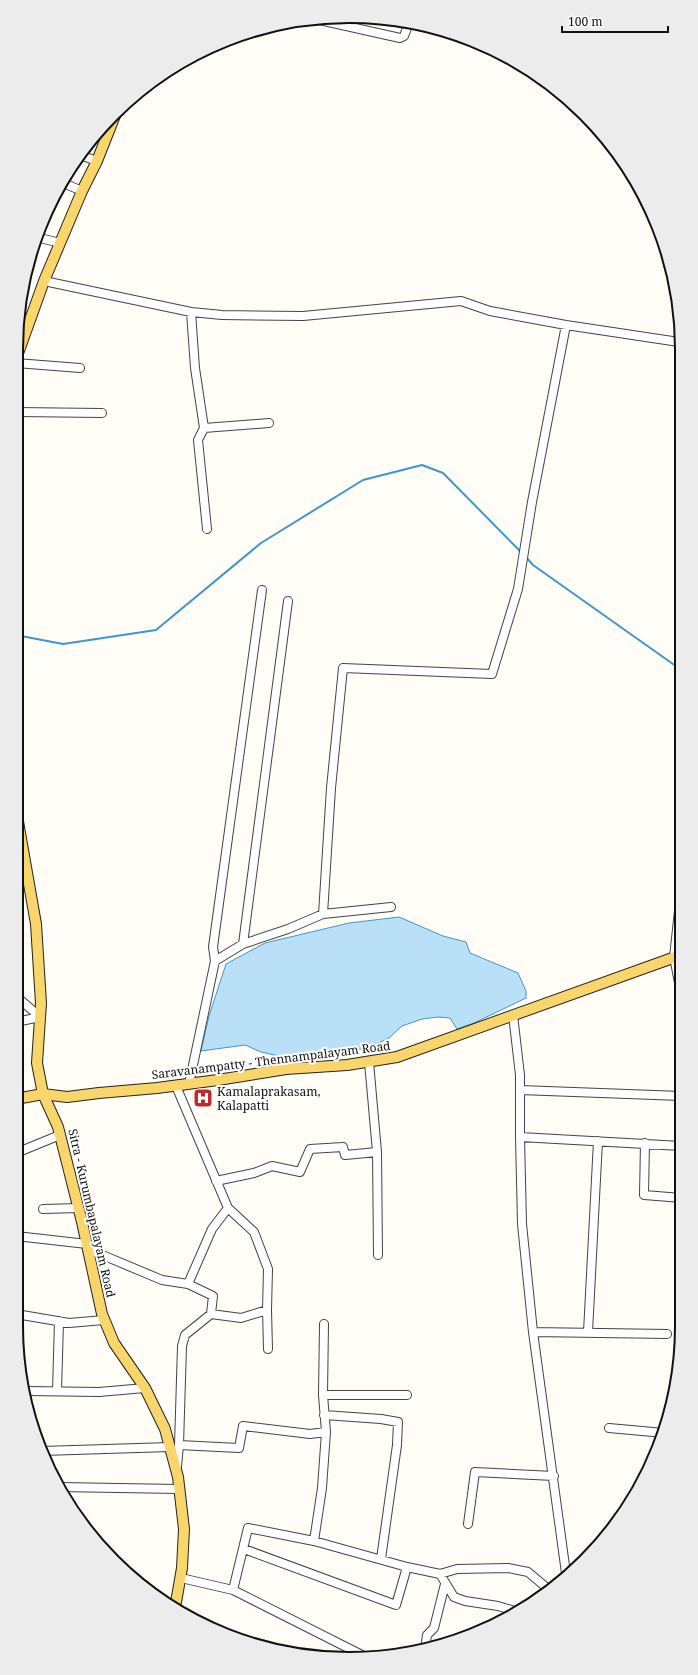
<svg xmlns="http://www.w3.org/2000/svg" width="698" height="1675" font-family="'Noto Serif',serif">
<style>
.water{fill:#b9e0f7;stroke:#3f96cf}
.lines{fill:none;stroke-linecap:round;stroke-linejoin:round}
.stream{stroke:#3f96cf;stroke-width:2}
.minor-casing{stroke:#444;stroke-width:10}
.major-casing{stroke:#222;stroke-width:12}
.minor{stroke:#fff;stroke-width:8}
.major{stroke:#f9d66b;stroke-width:10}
.labels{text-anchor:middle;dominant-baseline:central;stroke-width:4;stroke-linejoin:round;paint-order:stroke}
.street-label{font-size:12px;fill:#111;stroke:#fff}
.poi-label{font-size:12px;fill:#111;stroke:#fff;text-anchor:start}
.rim{fill:none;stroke:#111;stroke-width:2}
</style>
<rect width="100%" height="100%" fill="#fffdf5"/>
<path class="water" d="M399,917L443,936L466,942L470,953L518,973L526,991V998L474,1023L457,1029L450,1018L438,1017L422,1019L402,1026L389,1038L368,1048L292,1059L261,1052L245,1045L201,1051L209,1016L226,964L265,943L349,923Z"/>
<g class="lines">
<path class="stream" d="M526,557L533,565L680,669
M16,635L63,644L156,630L261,543L363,480L422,465L443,473L521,552"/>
<defs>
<path id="minor" d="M315,19L400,38L404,36L409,23
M100,128L108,131
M80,155L97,161
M61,182L82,191
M36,237L60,243
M44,281L191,312L222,315L303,316L461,301L490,311L566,325L679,342
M191,312L195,368L204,428L198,440L207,529
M16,363L80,368
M16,412L102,413
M204,428L269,423
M681,892L674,957L681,993
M323,914L331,788L343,668L492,674L518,589L532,502L566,325
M243,944L288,601
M215,961L243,944L288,929L323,914L391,907
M16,996L40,1017
M513,1015L520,1075V1137L681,1146
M16,1022L40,1017
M189,1084L215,961L213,947L262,590
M176,1086L228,1208L254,1232L268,1269L267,1310L241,1318L211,1314L185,1335L182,1346L179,1445L177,1467
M520,1090L681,1096
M520,1137L522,1224L533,1332L667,1334
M645,1143L644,1195L682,1198
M377,1152L378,1255
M16,1153L60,1135
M216,1181L254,1173L272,1166L300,1172L310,1149L343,1147L345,1155L377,1152L369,1062
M43,1209L79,1208
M16,1236L87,1244
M88,1249L162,1280L188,1284L213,1296L211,1314
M188,1284L212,1229L228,1208
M267,1310L268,1349
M16,1314L69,1323L104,1320
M533,1332L566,1573
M588,1332L598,1141
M27,1391L99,1392L145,1388
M57,1391L59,1321
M323,1395H407
M324,1415L381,1419L398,1422L397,1445L381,1559
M609,1428L664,1433
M179,1445L239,1448L243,1426L310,1434L326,1432
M42,1451L170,1447
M58,1487L179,1489
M468,1524L475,1472L554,1476
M314,1541L322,1488L326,1432L323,1395L324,1324
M244,1549L396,1605L407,1567
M440,1574L454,1597L465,1601L498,1606L518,1612
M181,1578L233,1590L248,1528L314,1541L407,1567L440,1574L457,1569L508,1568L528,1572L547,1588
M233,1590L362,1655
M425,1649L427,1635L434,1628L445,1584"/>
<path id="major" d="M16,359L44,281L82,191L97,161L116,113
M16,810L36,924L41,1003L37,1063L43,1094L58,1127L82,1222L102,1314L114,1343L145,1388L165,1429L178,1477L184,1529L182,1568L175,1608
M16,1099L43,1094L67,1097L99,1093L157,1088L218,1080L286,1069L347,1065L397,1057L681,955"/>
</defs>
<use href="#minor" class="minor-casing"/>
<use href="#major" class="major-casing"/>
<use href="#minor" class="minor"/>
<use href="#major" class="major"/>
</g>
<defs>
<symbol id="hospital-square" viewBox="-11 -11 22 22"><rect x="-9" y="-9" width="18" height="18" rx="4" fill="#c4262e" stroke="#fff"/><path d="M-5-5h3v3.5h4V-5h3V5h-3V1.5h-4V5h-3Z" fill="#fff"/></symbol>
</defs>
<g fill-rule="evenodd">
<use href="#hospital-square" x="192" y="1087" width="22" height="22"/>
</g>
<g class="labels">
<g class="street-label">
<text transform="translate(271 1060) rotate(-7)">Saravanampatty - Thennampalayam Road</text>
<text transform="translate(92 1213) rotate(77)">Sitra - Kurumbapalayam Road</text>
</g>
<g class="poi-label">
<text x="217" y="1091">Kamalaprakasam,<tspan x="217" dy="14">Kalapatti</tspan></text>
</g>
</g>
<path d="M0 0H698V1675H0ZM349 23H349A326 326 0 0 1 675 349V1326A326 326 0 0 1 349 1652H349A326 326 0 0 1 23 1326V349A326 326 0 0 1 349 23Z" fill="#ececec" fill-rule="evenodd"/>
<path class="rim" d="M349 23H349A326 326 0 0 1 675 349V1326A326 326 0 0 1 349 1652H349A326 326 0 0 1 23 1326V349A326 326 0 0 1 349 23Z"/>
<path d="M562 26v6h106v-6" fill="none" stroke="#111111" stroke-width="2"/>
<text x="568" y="26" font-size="12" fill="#111111" stroke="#ffffff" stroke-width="3" paint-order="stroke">100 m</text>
</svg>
